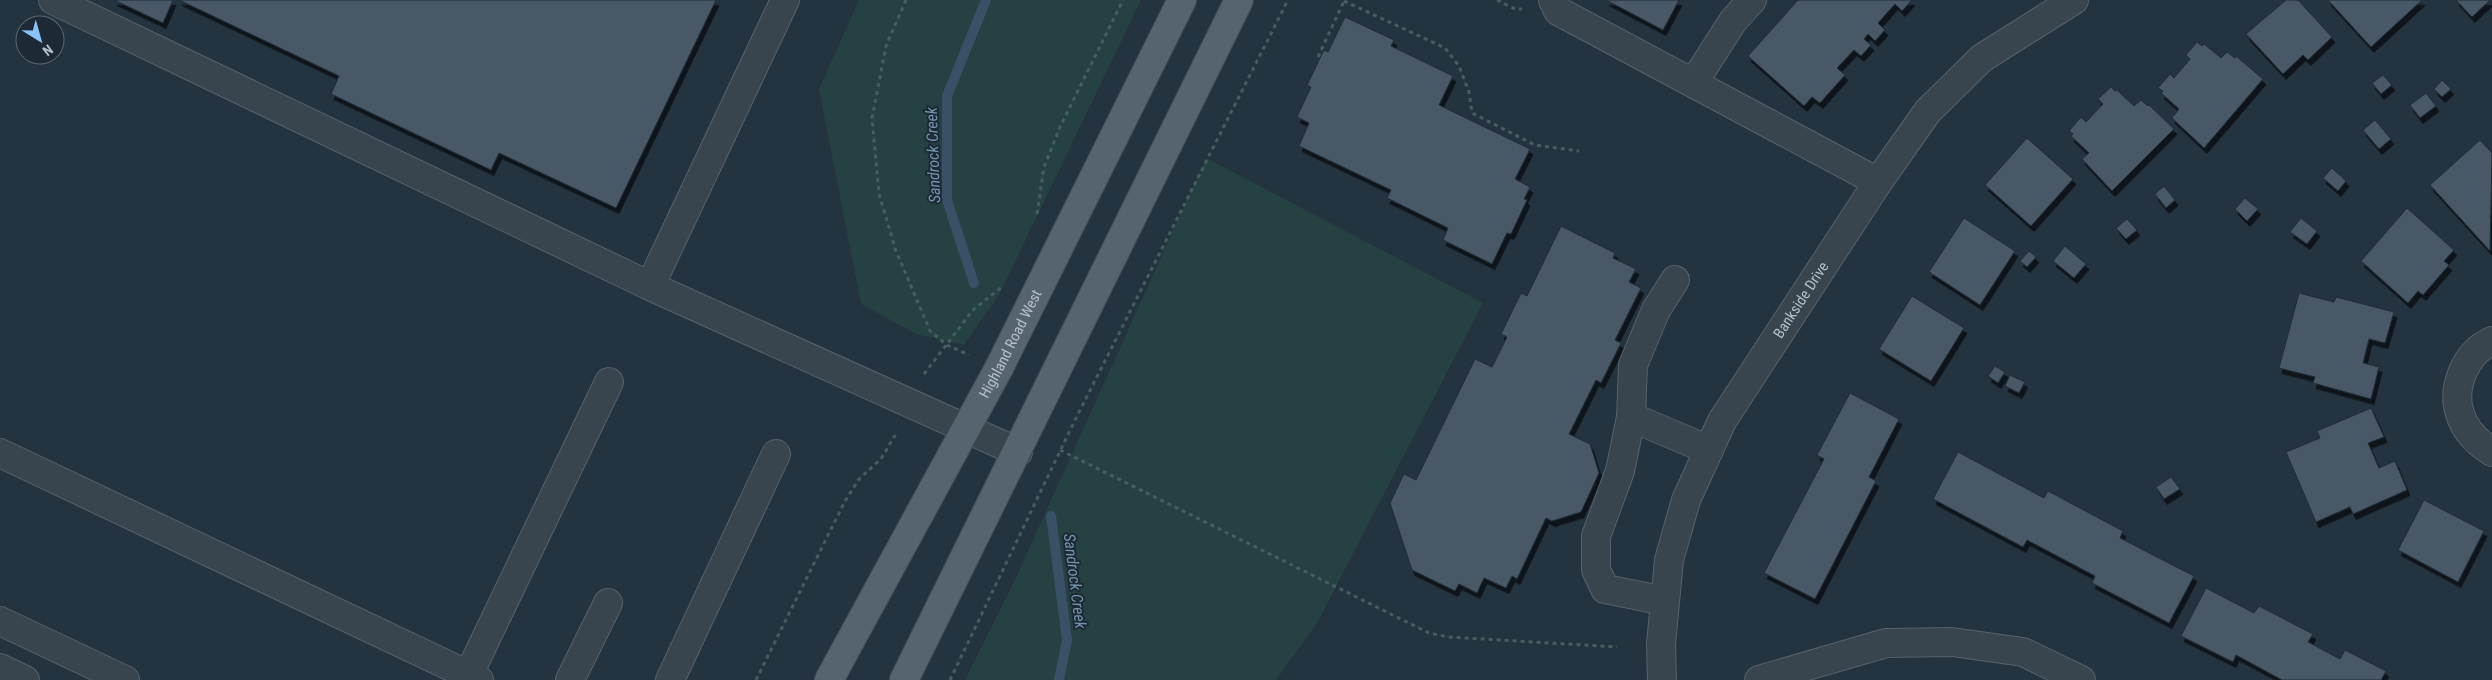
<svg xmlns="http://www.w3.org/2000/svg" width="2492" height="680" font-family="'Roboto Condensed',sans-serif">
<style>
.green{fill:#264141}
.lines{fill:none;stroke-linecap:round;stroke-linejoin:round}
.stream{stroke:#385167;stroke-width:10}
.building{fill:#485966;stroke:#1f2c37;filter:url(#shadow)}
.minor-casing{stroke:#56626d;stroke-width:30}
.major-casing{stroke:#424e59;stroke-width:30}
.path{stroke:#465e5f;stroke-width:3;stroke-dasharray:4 4;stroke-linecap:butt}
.minor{stroke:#38454f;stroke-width:28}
.major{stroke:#56646f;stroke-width:28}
.labels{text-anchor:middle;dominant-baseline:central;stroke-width:4;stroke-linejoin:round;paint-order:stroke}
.street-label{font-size:15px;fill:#b5bfca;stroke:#1d2a35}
.water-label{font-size:16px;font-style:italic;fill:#7494ae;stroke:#1d2a35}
</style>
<defs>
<filter id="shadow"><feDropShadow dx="3" dy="5.5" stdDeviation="0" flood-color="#0009"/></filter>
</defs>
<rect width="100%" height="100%" fill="#243340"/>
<path class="green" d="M859,0H1141L1000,293L964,345L916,334L861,304L819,89Z
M1206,158L1483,303L1317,623L1276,680H965L1013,584Z"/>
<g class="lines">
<path class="stream" d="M974,283L947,200V96L986,0
M1051,516L1067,640L1059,680"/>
</g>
<path class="building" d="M114,0H173L163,23Z
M179,0H716L616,208L499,153L491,170L331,94L339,76Z
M1606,0H1679L1663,30Z
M1798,0H1912L1902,11L1895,4L1878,23L1885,30L1875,41L1868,34L1864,39L1871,45L1861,56L1854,50L1837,68L1845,75L1820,103L1812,97L1804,106L1748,56Z
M2286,0H2298L2332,37L2308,60L2303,55L2283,74L2246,34Z
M2328,0H2422L2371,47Z
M2456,0H2490L2472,17Z
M1345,17L1394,40L1391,46L1453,76L1439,105L1530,149L1515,179L1530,187L1524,199L1527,200L1511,234L1507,233L1492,264L1443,240L1448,228L1387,198L1391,190L1299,146L1309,123L1297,117L1311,87L1307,85L1324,50L1328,52Z
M2197,42L2202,46L2204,44L2221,58L2227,52L2235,58L2236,56L2263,79L2204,148L2172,118L2179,109L2161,93L2163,91L2158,88L2170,74L2174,78L2190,59L2186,55Z
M2383,75L2392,85L2381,94L2372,83Z
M2442,80L2451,89L2442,97L2434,89Z
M2111,87L2115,91L2117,90L2134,106L2141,100L2148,106L2149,105L2174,129L2112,191L2082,159L2089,153L2071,136L2073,134L2069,131L2081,117L2086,122L2103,104L2098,99Z
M2426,93L2436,106L2420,118L2410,105Z
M2375,120L2391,139L2379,149L2363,130Z
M2027,138L2073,179L2031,226L1985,185Z
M2480,140L2492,153L2490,251L2430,185Z
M2332,168L2346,181L2338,191L2323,178Z
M2164,186L2175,200L2166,208L2155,194Z
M2245,198L2258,209L2247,221L2235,209Z
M2407,208L2454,250L2444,261L2449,265L2423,295L2418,291L2408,303L2361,261Z
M1964,218L2015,251L1980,305L1929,272Z
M2301,218L2317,231L2307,244L2290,232Z
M2127,219L2137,230L2126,239L2116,228Z
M1561,226L1615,253L1613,258L1636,269L1629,282L1641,288L1615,340L1621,343L1601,383L1596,380L1569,434L1590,444L1599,473L1581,512L1552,521L1546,518L1517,579L1512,576L1506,588L1484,578L1477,593L1459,584L1455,591L1412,570L1390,503L1404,474L1416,480L1475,359L1492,367L1507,337L1501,334L1521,293L1527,296Z
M2065,246L2086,264L2074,278L2053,261Z
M2029,251L2036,257L2027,267L2020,261Z
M2299,293L2334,302L2336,297L2394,312L2385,343L2369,339L2363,363L2379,367L2371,399L2313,383L2315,377L2279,368Z
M1912,296L1964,328L1931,381L1879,349Z
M1995,366L2005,372L1998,383L1988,376Z
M2010,375L2025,382L2019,393L2005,386Z
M1850,393L1899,419L1869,477L1876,481L1815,599L1764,573L1824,459L1817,455Z
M2371,408L2384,437L2368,443L2379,468L2395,461L2407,490L2353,514L2350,507L2316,522L2286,452L2320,438L2317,431Z
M1958,452L2044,498L2048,491L2123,531L2120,538L2194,576L2169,623L2092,583L2095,576L2027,540L2023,547L1933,499Z
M2171,477L2180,489L2164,499L2156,487Z
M2424,500L2484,531L2458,582L2398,550Z
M2206,588L2254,613L2259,606L2313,634L2308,642L2340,659L2345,650L2386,671L2381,680H2282L2236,655L2233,662L2181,636Z"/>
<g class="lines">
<defs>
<g id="minor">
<path d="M53,0L650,286L1018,452"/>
<path d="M1553,0L1558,11L1878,182"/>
<path d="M1694,82L1733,21L1752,0"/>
<path d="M650,286L785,0"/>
<path d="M2492,341C2466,352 2451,387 2460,414C2465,430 2478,443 2492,452"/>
<path d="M1631,417L1709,450"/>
<path d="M0,453L479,680"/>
<path d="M1665,601L1605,589L1596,570V536L1620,471L1631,417L1633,365L1656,310L1675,280"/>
<path d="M0,621L125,680"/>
<path d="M0,668L25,680"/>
<path d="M466,680L609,382"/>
<path d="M570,680L608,603"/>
<path d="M670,680L776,454"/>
<path id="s1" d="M1662,680L1661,644L1669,560L1686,500L1722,421L1878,182L1928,111L1982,58L2074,0"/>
<path d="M1759,680L1886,643L1952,642L2023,652L2081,680"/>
</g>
<g id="major">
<path id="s2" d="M829,680L999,368L1182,0"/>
<path d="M904,680L1239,0"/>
</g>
</defs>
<use href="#minor" class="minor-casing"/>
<use href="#major" class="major-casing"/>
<path class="path" d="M906,0L886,46L872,118L879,194L896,251L930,331L947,345L969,355
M1497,0L1515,9H1522
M1344,1L1445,48L1459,66L1469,92L1472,113L1535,145L1579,151
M1318,57L1344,1
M1037,214L1044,167L1060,127L1123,0
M924,374L973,310L1003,286
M1060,450L1429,633L1449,637L1617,647
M756,680L845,501L859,479L881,459L897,432
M950,680L1074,422L1288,0"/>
<use href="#minor" class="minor"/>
<use href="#major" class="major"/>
</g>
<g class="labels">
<g class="street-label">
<text stroke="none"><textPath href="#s1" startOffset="414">Bankside Drive</textPath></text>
<text stroke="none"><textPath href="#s2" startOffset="382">Highland Road West</textPath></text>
</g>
<g class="water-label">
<text transform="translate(933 155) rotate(-92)">Sandrock Creek</text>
<text transform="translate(1075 581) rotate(83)">Sandrock Creek</text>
</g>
</g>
<g transform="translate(40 40) rotate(143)"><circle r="24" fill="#1d2a35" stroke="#5a6671"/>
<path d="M0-4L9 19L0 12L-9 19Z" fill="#8ac2fa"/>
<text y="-8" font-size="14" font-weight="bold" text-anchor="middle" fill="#b5bfca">N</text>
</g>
</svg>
